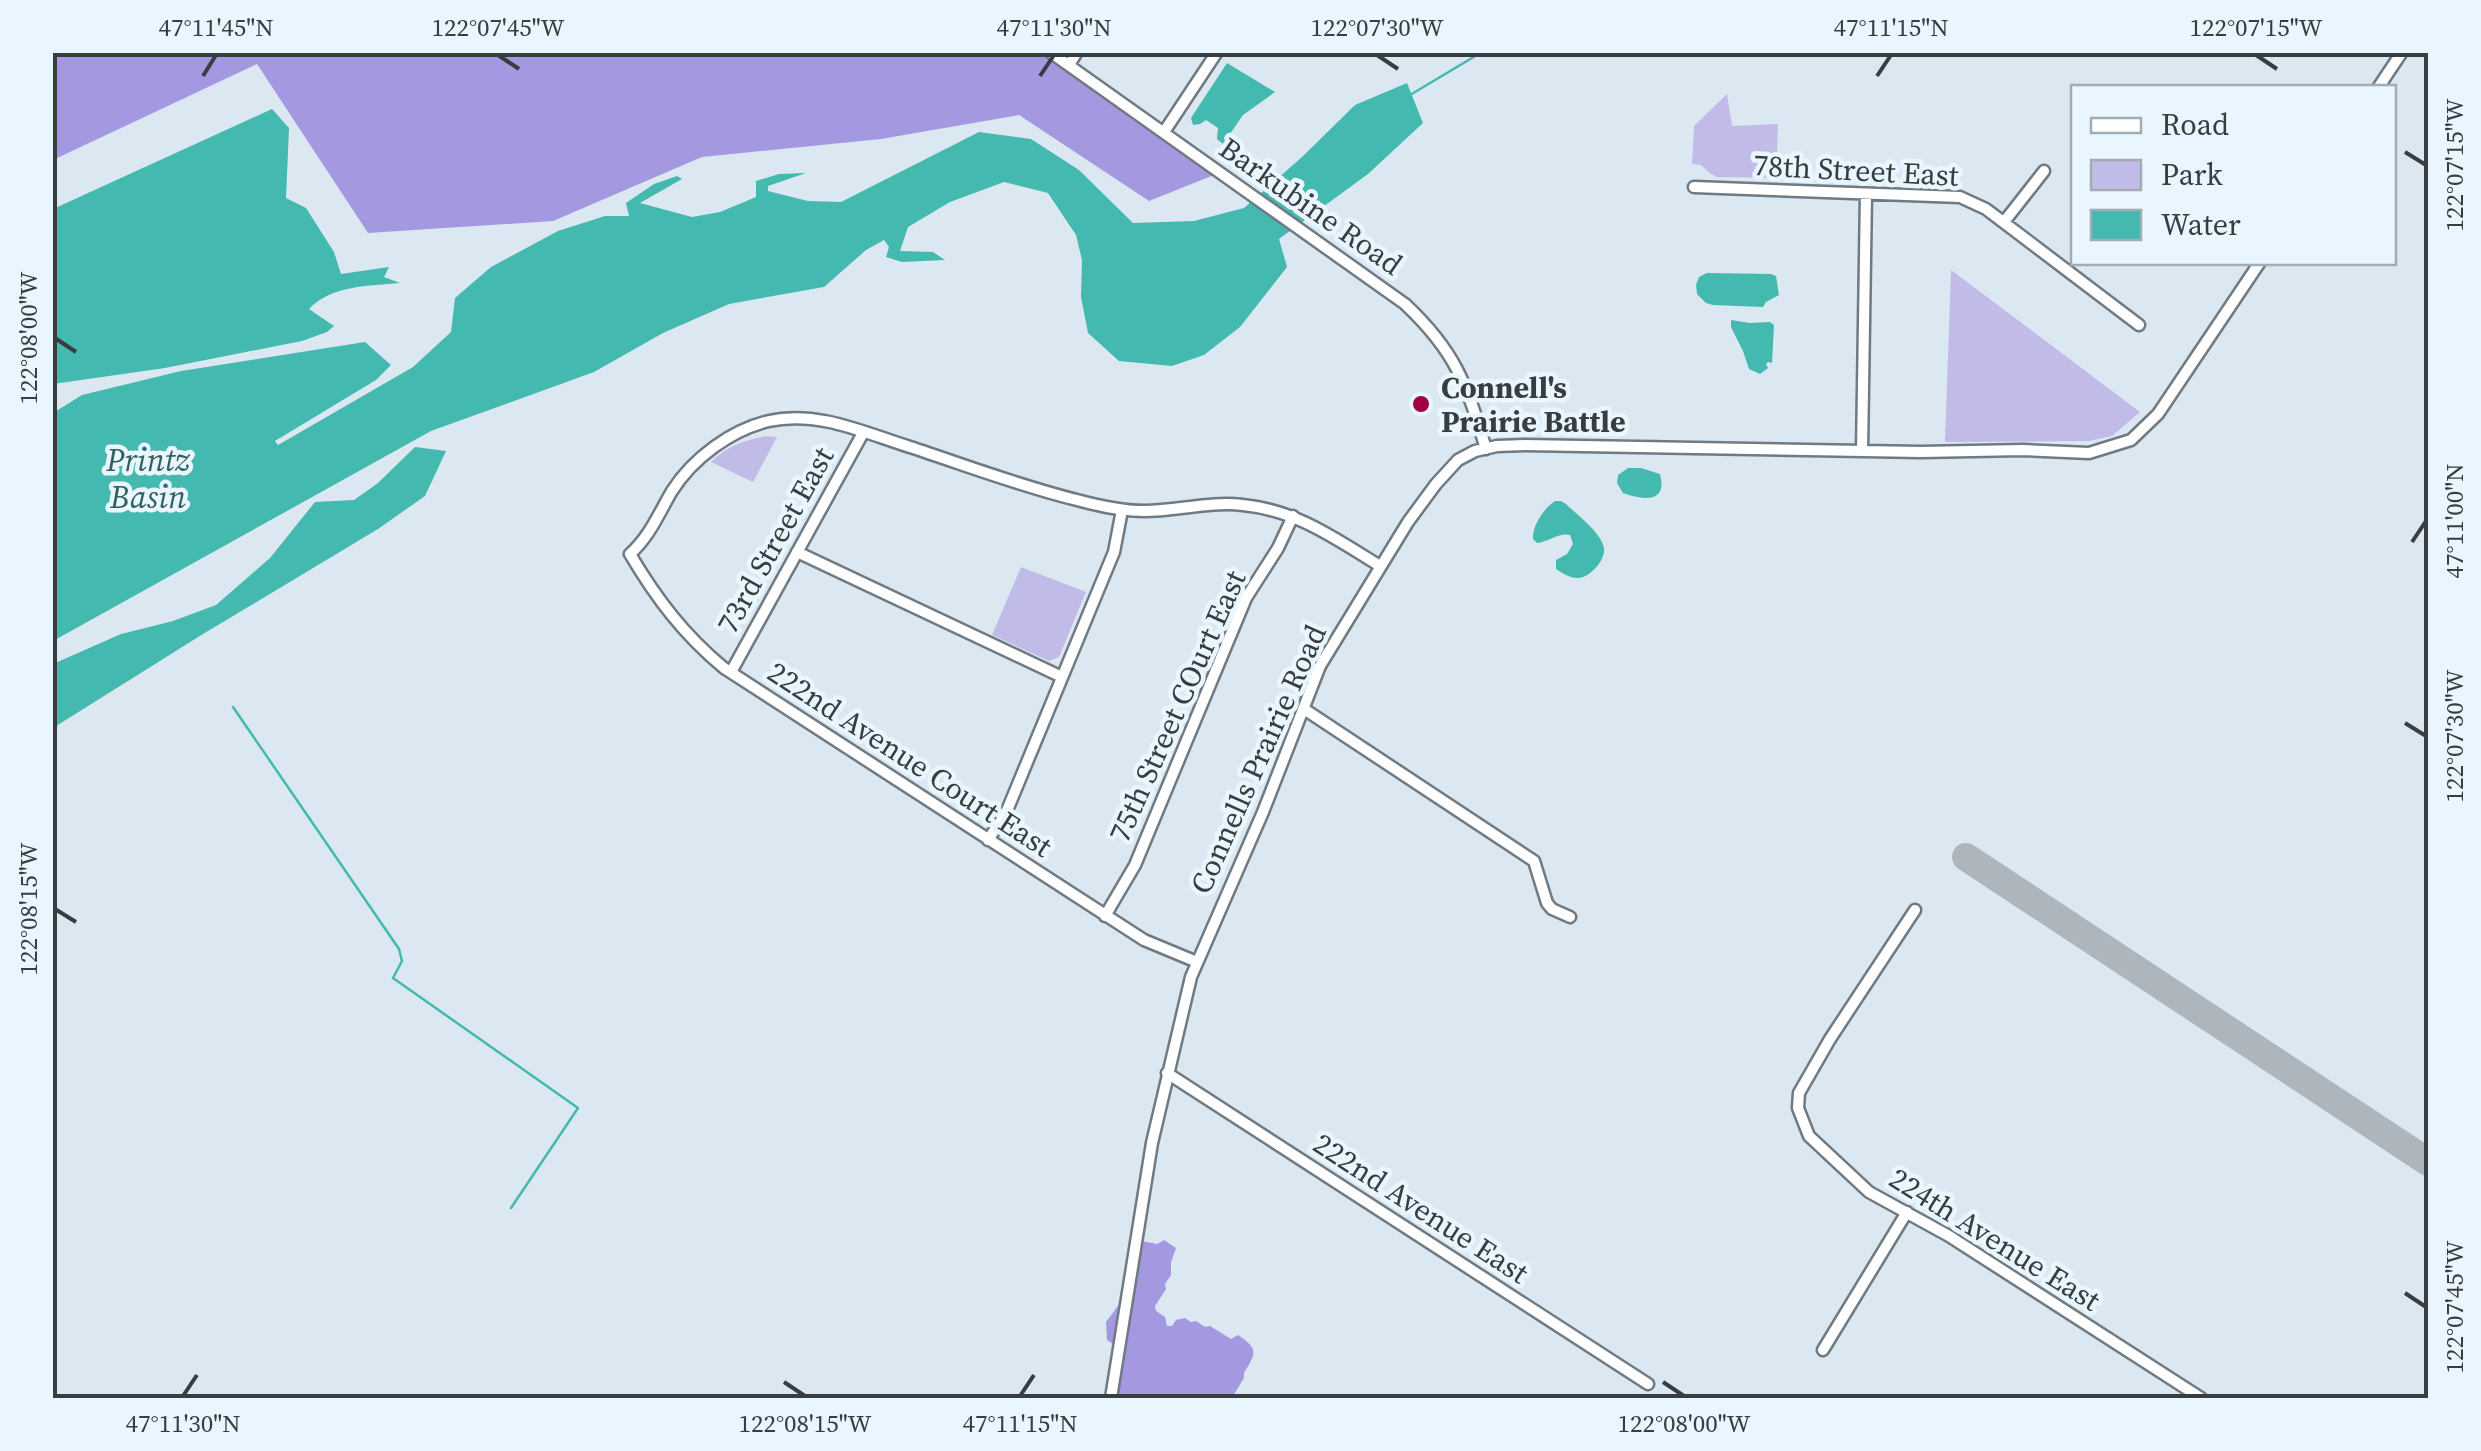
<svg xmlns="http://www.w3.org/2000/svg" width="2481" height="1451" font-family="'Source Serif 4',serif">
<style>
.green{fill:#c1bbe8}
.forest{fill:#a498e1}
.water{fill:#44b9af}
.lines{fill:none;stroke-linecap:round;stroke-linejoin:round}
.stream{stroke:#44b9af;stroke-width:2.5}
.taxiway{stroke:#acb6bc;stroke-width:28}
.street-casing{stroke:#6f7a82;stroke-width:15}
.street{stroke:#fff;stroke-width:10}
.ticks{fill:none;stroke:#383d40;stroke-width:4}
.poi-dot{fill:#a00140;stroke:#e9f6ff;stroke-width:4}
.labels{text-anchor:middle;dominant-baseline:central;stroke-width:9;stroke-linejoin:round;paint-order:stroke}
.street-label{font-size:30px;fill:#383d40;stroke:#e9f6ff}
.poi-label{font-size:30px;font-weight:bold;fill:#383d40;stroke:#e9f6ff;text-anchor:start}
.water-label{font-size:32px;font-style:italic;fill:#30615c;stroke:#e9f6ff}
.neatline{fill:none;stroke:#383d40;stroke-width:4}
.ticks-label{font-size:25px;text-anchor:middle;fill:#383d40}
</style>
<rect width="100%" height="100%" fill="#dce8f1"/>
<path class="green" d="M1727,94L1732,126L1778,124L1776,178L1717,177L1711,174L1701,165L1692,164L1694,126Z
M1951,270L2140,412L2112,436L2089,441L1945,442Z
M766,436L777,437L753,482L711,462C726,446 745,440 766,436Z
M1021,567L1086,592L1059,657L1049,661L992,635Z"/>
<path class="forest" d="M52,53H1039L1219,173L1149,201L1019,115L881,139L702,157L553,221L368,233L257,64L53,160Z
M1164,1240L1176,1248L1171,1262V1275L1165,1284L1166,1289L1155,1306L1156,1311L1165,1317L1167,1326H1172L1176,1320L1185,1318L1191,1322L1196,1321L1205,1327L1210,1326L1231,1339L1238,1335C1259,1349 1256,1353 1244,1373V1378L1233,1396L1227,1398H1112L1106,1394L1105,1390L1111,1381L1119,1348L1107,1340L1106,1322L1138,1279C1135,1264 1134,1254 1142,1241L1157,1244Z"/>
<path class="water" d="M1227,63L1275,92L1243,115L1223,144L1217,139L1218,128L1206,120L1200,124L1193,125L1191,118Z
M1407,83L1423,123L1368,174L1279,239L1287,267L1240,327L1204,355L1172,366L1119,361L1088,333L1081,297L1082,260L1076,235L1048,193L1004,182L950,202L908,227L900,251L933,252L945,260L902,262L886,257L889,247L884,240L866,250L824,287L729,304L663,333L594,372L431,431L53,641V413L82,395L181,371L365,342L391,365L376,380L275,441L278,445L413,367L451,332L455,298L491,267L558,231L605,216H629L626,203L654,184L677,176L682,179L640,203L692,217L720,212L756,197V181L779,174L806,173L768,186V191L808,201L841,202L979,132L1031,139L1079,170L1133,223L1194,221L1244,208L1302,157L1355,105Z
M272,109L289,128L286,198L306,208L334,252L341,274L389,267L384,277L400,283C368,286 332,285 309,309L334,326L327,332L302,341L165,368L53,384V209Z
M1707,273L1771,274L1776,276L1779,295L1766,302L1763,307L1713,305L1706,303L1697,294L1696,285L1699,277Z
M1731,320L1750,323L1770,322L1774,325L1772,363L1768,362L1766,364L1768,368L1760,374L1749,369L1743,351L1731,327Z
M415,447L446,451L425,496L378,529L203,634L53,728V664L121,634L173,621L216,605L270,558L315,502L354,500L378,483Z
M1628,468H1641L1660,474C1668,504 1643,500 1623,493L1617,483L1618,475Z
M1555,501H1561L1566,504C1577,515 1601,532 1604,548C1606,559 1591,577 1579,578C1572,579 1562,573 1556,569V560L1567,554L1573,544L1570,535C1559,532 1548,542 1537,543L1533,539C1532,526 1544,508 1555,501Z"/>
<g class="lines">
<path class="stream" d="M1410,95L1482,52
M233,707L399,949L402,961L393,978L578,1108L511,1208"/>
<path class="taxiway" d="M1966,857L2428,1162"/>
<defs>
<path id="street" d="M1050,52L1405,304C1456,352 1466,383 1486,449
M1069,65L1077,52
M2378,88L2402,52
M1164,132L1217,52
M1694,187L1960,197L1986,209L2139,325
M2004,222L2044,171
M1862,451L1866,194
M797,552L1062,677
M731,672L863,433
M1304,709L1534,861L1547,903L1552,909L1570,917
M988,840L1006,813L1114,552L1122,510
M1915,910L1830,1039L1799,1093L1798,1108L1809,1136L1869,1192L1949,1236L2201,1398
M1105,916L1135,865L1246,598L1278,548L1293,516
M1197,962L1144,940L724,668C684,635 656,598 630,554C650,536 659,513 672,491C693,458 731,430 769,421C817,410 865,433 910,447C965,465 1020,486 1077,500C1099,506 1121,511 1144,511C1177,511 1210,501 1243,505C1296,510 1336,539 1380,566
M1167,1073L1648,1384
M1823,1350L1907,1212
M1111,1398L1152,1143L1191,977L1263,812L1320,666L1408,522L1436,484L1458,460L1475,451L1497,446L1525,445L1921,452L2023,450L2089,453L2131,440L2158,414L2260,262"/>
</defs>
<use href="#street" class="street-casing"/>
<use href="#street" class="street"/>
</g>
<path class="ticks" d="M498,55L519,69M1377,55L1398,69M2256,55L2277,69M203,76L216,55M1040,76L1054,55M1877,76L1891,55M2405,152L2426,165M55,338L76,352M2412,542L2426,521M2405,723L2426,736M55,909L76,922M2405,1293L2426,1307M784,1382L805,1396M1663,1382L1684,1396M183,1396L197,1375M1020,1396L1034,1375"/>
<circle class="poi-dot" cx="1421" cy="404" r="10"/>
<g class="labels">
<g class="street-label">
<text transform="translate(1856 170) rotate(3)">78th Street East</text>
<text transform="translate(1311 206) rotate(35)">Barkubine Road</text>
<text transform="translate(775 540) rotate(-61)">73rd Street East</text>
<text transform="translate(1177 706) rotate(-66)">75th Street COurt East</text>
<text transform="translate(910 759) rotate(33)">222nd Avenue Court East</text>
<text transform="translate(1258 759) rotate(-66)">Connells Prairie Road</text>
<text transform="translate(1421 1208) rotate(33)">222nd Avenue East</text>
<text transform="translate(1995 1239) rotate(32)">224th Avenue East</text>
</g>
<g class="poi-label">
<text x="1441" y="387">Connell's<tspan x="1441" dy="34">Prairie Battle</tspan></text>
</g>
<g class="water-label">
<text x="148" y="460">Printz<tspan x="148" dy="37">Basin</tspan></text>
</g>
</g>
<rect width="2481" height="1451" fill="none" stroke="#e9f6ff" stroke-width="110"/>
<rect x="2071" y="85" width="325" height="180" fill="#e9f6ff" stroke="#a2acb3" stroke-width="2.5"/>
<rect x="2091" y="118" width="50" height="15" fill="#ffffff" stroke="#a2acb3" stroke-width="2.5"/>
<text x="2161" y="135" font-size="30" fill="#383d40">Road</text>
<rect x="2091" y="160" width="50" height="30" fill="#c1bbe8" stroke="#a2acb3" stroke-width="2.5"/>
<text x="2161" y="185" font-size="30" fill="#383d40">Park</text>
<rect x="2091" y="210" width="50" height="30" fill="#44b9af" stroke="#a2acb3" stroke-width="2.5"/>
<text x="2161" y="235" font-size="30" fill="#383d40">Water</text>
<rect x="55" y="55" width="2371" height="1341" class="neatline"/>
<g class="ticks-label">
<text x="216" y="36">47°11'45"N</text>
<text x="498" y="36">122°07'45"W</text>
<text x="1054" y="36">47°11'30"N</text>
<text x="1377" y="36">122°07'30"W</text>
<text x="1891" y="36">47°11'15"N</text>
<text x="2256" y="36">122°07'15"W</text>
<text transform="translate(2454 165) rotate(-90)" y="9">122°07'15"W</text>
<text transform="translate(28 338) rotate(-90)" y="9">122°08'00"W</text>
<text transform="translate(2454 521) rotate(-90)" y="9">47°11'00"N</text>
<text transform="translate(2454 736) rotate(-90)" y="9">122°07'30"W</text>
<text transform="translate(28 909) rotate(-90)" y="9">122°08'15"W</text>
<text transform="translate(2454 1307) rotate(-90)" y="9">122°07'45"W</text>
<text x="183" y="1432">47°11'30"N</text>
<text x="805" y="1432">122°08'15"W</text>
<text x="1020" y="1432">47°11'15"N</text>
<text x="1684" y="1432">122°08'00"W</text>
</g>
</svg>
